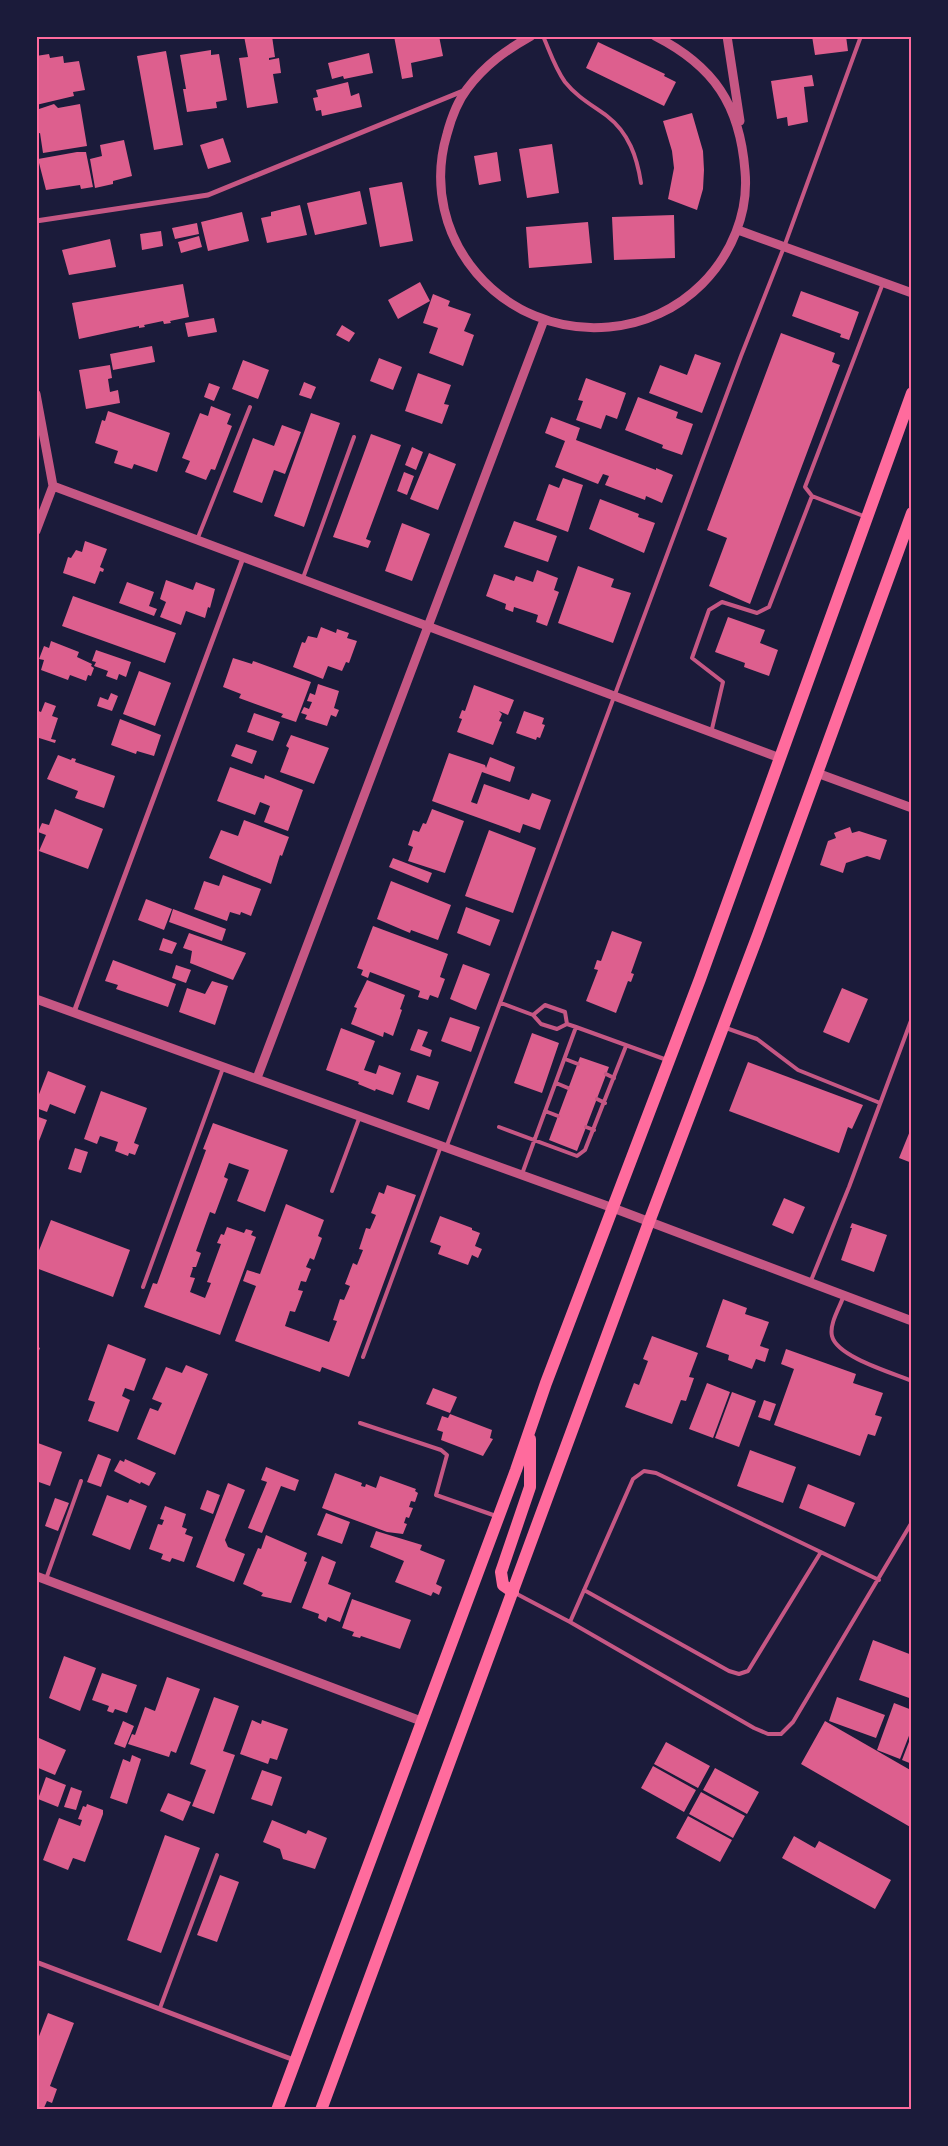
<svg xmlns="http://www.w3.org/2000/svg" width="948" height="2146" font-family="Cabin,sans-serif">
<style>
.building{fill:#dd5f8e}
.lines{fill:none;stroke-linecap:round;stroke-linejoin:round}
.service{stroke:#c65784;stroke-width:4}
.minor{stroke:#c65784;stroke-width:5}
.tertiary{stroke:#c65784;stroke-width:9}
.primary{stroke:#ff6b9d;stroke-width:12}
.neatline{fill:none;stroke:#ff6b9d;stroke-width:2}
</style>
<rect width="100%" height="100%" fill="#1b1b3a"/>
<path class="building" d="M244,36H272L275,57L269,58V60L279,58L281,73L273,74L278,103L247,108L239,58L248,57Z
M394,36H439L443,56L411,63L413,77L402,79Z
M812,36H846L848,51L815,55Z
M598,42L665,74L664,76L676,82L664,106L586,68Z
M211,50V55L219,54L227,100L216,102L217,108L187,112L183,89H186L180,55Z
M166,51L183,145L154,150L137,56Z
M369,53L373,73L344,79L343,76L332,79L328,63Z
M49,54L50,58L63,56L64,63L79,61L85,90L73,92L74,96L36,105V56Z
M812,75L814,86L804,87L808,122L788,126L787,117L777,119L771,81Z
M348,82L351,96L359,93L362,107L322,116L321,110L316,111L313,98L318,97L316,90Z
M54,104L58,108L80,104L87,146L43,153L40,133L36,134V110Z
M692,113L703,151L704,170L703,189L697,210L668,199L674,168L672,151L663,121Z
M223,138L231,162L208,169L200,145Z
M124,140L132,176L113,181V184L95,188L90,159L102,156L100,145Z
M552,144L559,193L527,198L519,149Z
M77,152H86L93,187L81,189L80,185L46,190L38,159Z
M497,152L501,181L479,185L474,156Z
M402,182L413,241L380,247L369,188Z
M360,191L367,224L315,235L307,203Z
M300,205L307,235L267,243L261,218L271,216V212Z
M242,212L249,241L208,251L201,222Z
M674,215L675,258L614,260L612,217Z
M588,222L592,263L529,268L526,227Z
M197,223L199,234L175,239L172,228Z
M161,231L163,246L142,250L140,234Z
M199,236L202,247L181,253L178,242Z
M110,239L116,267L69,275L62,250Z
M420,282L430,301L398,319L388,300Z
M183,284L189,317L170,321L171,323L164,324L163,321L144,325L145,327L139,328V326L79,339L72,303Z
M801,291L859,312L849,340L840,337L841,334L792,316Z
M433,294L450,301L448,306L471,314L464,331L474,335L463,366L429,353L438,328L423,323Z
M214,318L217,332L188,337L185,323Z
M342,325L355,333L349,342L336,335Z
M781,333L835,353L832,362L840,365L750,604L709,586L727,538L707,530Z
M152,346L155,362L113,370L110,354Z
M695,354L721,363L702,413L649,393L660,365L687,375Z
M379,358L402,367L393,390L370,381Z
M243,360L269,370L258,399L232,389Z
M110,365L112,378L108,379L110,392L118,390L120,403L86,409L79,370Z
M418,373L451,385L444,404L449,405L442,424L405,411Z
M586,378L626,393L617,419L606,415L601,429L576,420L583,401L578,400Z
M304,382L316,387L311,399L299,395Z
M209,383L220,387L214,401L204,397Z
M638,397L678,412L676,418L693,424L682,455L662,448L663,445L625,430Z
M211,406L231,414L227,424L232,426L215,470L211,469L206,480L185,472L190,461L182,458L200,413L208,416Z
M108,411L170,433L157,472L134,464L132,469L114,463L118,451L95,443L102,420L105,421Z
M311,413L340,423L304,527L274,516Z
M551,417L580,428L576,440L656,470V468L673,475L662,503L646,496L645,500L605,485L609,476L603,474L598,484L555,467L565,441L545,433Z
M282,425L301,432L285,474L274,470L262,503L233,492L253,438L274,446Z
M371,434L401,445L366,539L371,541L368,548L333,537Z
M412,447L423,452L416,470L405,465Z
M429,453L456,464L438,510L410,499Z
M404,472L414,476L407,495L397,491Z
M563,478L583,485L568,532L536,520L549,484L559,488Z
M600,499L639,514L638,517L655,523L644,553L589,529Z
M514,521L557,536L548,562L504,547Z
M402,523L430,534L412,581L385,571Z
M85,541L107,549L100,567L104,569L103,572L100,571L95,584L63,573L68,557L71,558L76,550L82,552Z
M578,566L614,579L611,587L631,593L613,643L558,623Z
M537,570L558,578L554,590L559,592L547,626L536,622L538,615L514,607L513,612L505,609L506,604L486,596L494,574L514,581L516,576L533,582Z
M166,580L193,590L196,582L215,589L210,608L208,607L205,618L186,611L181,625L160,617L166,602L160,599Z
M127,582L154,592L149,606L157,609L154,616L119,603Z
M73,596L176,633L165,663L62,626Z
M728,617L765,630L760,643L778,650L769,676L744,667L745,663L715,652Z
M321,627L336,633L337,629L349,633L347,638L357,641L349,663L346,662L342,671L328,666L323,679L293,667L302,642L305,643L308,636L317,638Z
M51,641L79,652L77,657L92,664L91,666L94,668L91,676L88,675L86,681L70,675L68,680L41,670L44,660L39,659L44,646L49,648Z
M96,650L131,662L126,677L119,674L117,680L106,676L108,671L94,666L96,662L92,661Z
M233,658L252,664L253,661L311,682L296,722L281,717L283,714L239,698L241,694L223,687Z
M139,671L171,683L155,726L123,714Z
M318,684L339,691L334,708L339,710L336,717L331,715L327,726L305,719L307,715L301,713L304,707L309,709L312,702L307,701L310,693L315,695Z
M474,685L514,700L508,715L499,711L502,714L499,721L502,722L493,745L457,732L462,719L459,718L462,710L465,711Z
M111,693L118,696L112,711L97,706L100,697L108,700Z
M45,702L56,706L52,716L58,718L51,739L56,740L55,743L36,737V710L41,712Z
M524,711L544,718L542,724L545,725L540,738L537,737L536,740L516,733Z
M254,713L280,722L273,741L247,732Z
M120,719L161,735L154,756L137,751L136,754L111,745Z
M291,735L329,748L314,784L280,772L289,748L286,746Z
M236,744L257,751L252,764L231,756Z
M449,753L485,765L486,768L490,757L515,767L510,782L482,772L471,802L477,804L484,784L529,800L532,793L551,800L540,830L523,824L520,833L432,801Z
M58,755L71,760L72,758L76,759L75,762L115,776L104,808L75,798L78,791L47,779Z
M230,767L264,779L265,775L303,790L288,831L264,822L270,806L260,802L255,815L217,801Z
M55,809L103,829L88,869L39,851L46,835L38,832L42,823L49,825Z
M432,809L464,821L445,873L408,861L413,847L408,845L413,830L419,832L423,823L426,824Z
M244,820L289,837L282,856L280,855L271,884L209,858L221,830L238,836Z
M850,827L852,833L859,831L887,840L880,860L867,856L846,863L843,873L820,865L828,841L836,838L834,833Z
M489,830L536,848L513,913L465,896Z
M393,858L432,873L428,883L389,867Z
M223,875L261,889L251,916L241,912L240,915L230,912L227,921L194,909L204,881L219,886Z
M391,881L451,905L438,940L411,930L410,933L377,919Z
M146,899L172,909L164,930L138,920Z
M466,907L500,920L490,946L457,933Z
M173,909L226,929L222,941L169,922Z
M373,926L448,954L440,977L445,979L438,998L430,995L428,1000L418,997L420,991L370,972L368,978L361,975L363,970L357,968Z
M612,931L642,942L631,973L634,974L631,982L628,981L616,1013L586,1001L598,970L594,969L597,960L601,961Z
M189,933L246,953L233,980L190,963L192,951L183,948Z
M163,938L177,943L172,954L159,950Z
M113,960L176,984L168,1007L116,989L118,985L105,981Z
M463,964L490,974L476,1010L450,999Z
M176,965L191,970L186,983L172,978Z
M367,980L405,995L400,1009L402,1010L393,1036L384,1032L383,1037L351,1024L357,1008L354,1007Z
M212,981L228,986L215,1025L179,1012L187,988L205,994Z
M842,988L868,999L849,1043L823,1032Z
M450,1017L480,1027L471,1052L441,1041Z
M341,1028L375,1041L364,1070L376,1074L379,1065L401,1073L393,1095L376,1089L375,1091L358,1084L359,1082L326,1070Z
M418,1029L428,1032L422,1046L432,1050L430,1057L410,1050Z
M532,1033L559,1043L542,1093L514,1083Z
M580,1057L609,1067L577,1151L549,1140Z
M748,1062L863,1105L852,1129L848,1127L839,1153L729,1111Z
M48,1071L86,1086L75,1114L50,1104L47,1112L36,1108V1102Z
M417,1075L439,1082L429,1110L407,1102Z
M101,1091L147,1108L134,1143L139,1145L135,1155L129,1153L128,1156L115,1151L118,1142L100,1136L97,1144L84,1139Z
M36,1116L47,1120L39,1141L36,1140Z
M213,1123L288,1150L265,1212L237,1201L249,1170L229,1163L224,1177L228,1179L215,1214L210,1212L196,1251L201,1253L196,1267H192L193,1268L190,1277L195,1278L190,1292L205,1298L211,1283L207,1282L221,1244L217,1243L221,1234L224,1235L227,1227L244,1233L246,1229L253,1231L251,1235L256,1237L220,1335L144,1307L153,1283L157,1284L206,1150L203,1149Z
M912,1126V1163L899,1158Z
M75,1148L88,1152L81,1173L68,1169Z
M387,1185L416,1195L349,1377L322,1367L320,1372L235,1341L256,1286L243,1281L247,1270L260,1274L286,1204L324,1220L318,1236L322,1238L314,1260L310,1258L306,1267L311,1269L306,1282L301,1281L298,1290L303,1291L295,1312L290,1311L285,1326L329,1342L337,1321L333,1320L340,1299L344,1300L350,1286L345,1284L353,1263L357,1265L363,1250L359,1249L366,1228L370,1229L376,1215L371,1213L379,1192L384,1194Z
M784,1198L805,1207L793,1234L772,1225Z
M440,1216L472,1228V1230L480,1233L475,1246L482,1249L478,1258L472,1255L468,1265L438,1254L441,1246L430,1242Z
M51,1220L130,1250L113,1297L36,1268V1258Z
M852,1223L887,1235L874,1272L841,1260L852,1228H850Z
M723,1299L747,1308L745,1314L769,1322L760,1346L769,1349L765,1362L756,1359L752,1369L728,1360L729,1355L706,1347Z
M652,1336L698,1353L689,1377L694,1378L686,1401L681,1400L672,1424L625,1407L634,1383L639,1385L648,1361L643,1359Z
M108,1344L146,1359L134,1391L125,1388L122,1396L130,1400L118,1432L88,1421L95,1402L88,1400Z
M36,1346L40,1348L36,1358Z
M786,1349L856,1374L853,1383L883,1393L875,1415L882,1417L875,1436L868,1434L860,1456L774,1425L794,1369L781,1364Z
M186,1365L208,1374L175,1455L137,1439L150,1408L158,1411L162,1403L152,1399L166,1367L182,1373Z
M707,1383L730,1392L713,1438L689,1429Z
M433,1388L457,1397L450,1413L426,1404Z
M732,1392L756,1401L739,1447L715,1438Z
M764,1400L776,1404L770,1421L758,1417Z
M450,1414L492,1430L490,1438L493,1439L483,1456L441,1440L443,1432L437,1430L442,1416L448,1418Z
M38,1443L62,1452L50,1486L36,1481V1450Z
M750,1450L796,1467L783,1503L737,1486Z
M98,1454L111,1459L101,1487L87,1482Z
M125,1459L156,1473L149,1486L141,1482L140,1484L114,1471L120,1460L124,1462Z
M266,1467L299,1480L295,1491L281,1486L262,1533L248,1528L267,1482L261,1480Z
M335,1473L362,1483L361,1486L365,1487L366,1484L376,1488L380,1476L416,1489L415,1491L418,1493L415,1502L411,1501L409,1507L413,1508L409,1518L406,1517L404,1523L407,1524L403,1534L387,1532L322,1508Z
M228,1483L245,1490L225,1540L228,1547L245,1554L234,1582L196,1567Z
M808,1484L855,1503L845,1527L799,1508Z
M207,1490L220,1495L213,1514L200,1509Z
M107,1495L128,1503L130,1499L147,1506L130,1550L92,1535Z
M55,1498L69,1503L58,1531L45,1526Z
M165,1506L186,1514L182,1527L187,1529L185,1534L193,1537L184,1562L172,1558L170,1562L161,1559L163,1554L149,1549L158,1524L162,1525L164,1520L160,1519Z
M326,1513L350,1522L342,1544L317,1535Z
M376,1531L422,1545L420,1550L445,1560L436,1584L442,1587L439,1595L433,1592L431,1596L395,1582L404,1561L370,1547Z
M266,1535L307,1553L304,1561L307,1562L291,1603L261,1596L263,1593L243,1584L258,1548L261,1549Z
M322,1556L336,1562L328,1584L351,1593L340,1622L328,1617L326,1622L318,1618L319,1614L302,1608Z
M352,1599L411,1620L400,1649L361,1636L360,1638L352,1636L354,1632L342,1628Z
M873,1640L912,1655V1699L859,1680Z
M64,1656L96,1668L80,1711L49,1698Z
M102,1673L137,1685L127,1713L115,1709L113,1713L107,1711L109,1706L92,1700Z
M167,1677L200,1689L176,1753L171,1751L169,1757L128,1744L132,1734L135,1735L145,1707L155,1711Z
M214,1697L239,1706L223,1751L235,1755L214,1814L192,1806L206,1770L190,1764Z
M837,1697L885,1715L876,1738L829,1721Z
M894,1703L912,1710V1728L900,1759L877,1750Z
M252,1720L261,1724L262,1720L288,1729L277,1760L270,1758L268,1764L240,1754Z
M123,1721L134,1726L125,1748L114,1744Z
M825,1721L912,1771V1828L801,1764Z
M912,1734V1764L902,1760Z
M39,1738L66,1750L55,1775L36,1767L39,1745L37,1744Z
M666,1742L710,1766L698,1788L654,1764Z
M132,1755L141,1759L127,1804L110,1798L123,1759L130,1762Z
M653,1766L696,1790L684,1812L641,1788Z
M715,1768L759,1792L747,1814L703,1790Z
M262,1770L282,1777L272,1806L251,1799Z
M46,1777L66,1785L58,1807L38,1799Z
M71,1787L82,1791L76,1810L64,1807Z
M701,1792L745,1816L733,1838L689,1814Z
M168,1793L191,1802L183,1821L160,1811Z
M87,1804L103,1810V1814L85,1862L73,1858L68,1870L43,1860L59,1818L80,1826L82,1820L78,1819L83,1806L86,1807Z
M688,1816L732,1840L720,1862L676,1838Z
M272,1820L306,1834L308,1830L327,1838L315,1869L283,1859L280,1849L263,1842Z
M165,1835L200,1848L161,1953L127,1940Z
M794,1836L815,1848L819,1841L891,1880L875,1909L782,1858Z
M220,1875L239,1882L217,1942L197,1935Z
M48,2013L74,2023L50,2086L57,2089L52,2103L47,2101L43,2110H36V2044Z"/>
<g class="lines">
<path class="service" d="M543,36C550,52 555,68 565,82C577,97 592,105 607,116C629,133 637,157 641,183
M866,517L812,496L805,487L883,283
M197,540L250,407
M303,578L354,437
M711,733L723,682L692,658L709,610L722,602L757,613L769,607L812,496
M501,1003L533,1015
M567,1024L565,1012L545,1005L533,1015L541,1024L557,1029L567,1024L576,1027
M726,1028L757,1039L798,1070L880,1103
M565,1059L578,1064
M606,1074L614,1078
M556,1083L568,1088
M597,1099L605,1103
M545,1111L558,1116
M499,1127L577,1156L585,1150L626,1046
M586,1127L594,1130
M446,1148L741,356L784,247L861,36
M522,1174L576,1027L667,1060
M332,1191L360,1116
M810,1283L849,1187L912,1018
M143,1287L223,1068
M844,1295C840,1307 829,1324 832,1336C837,1357 893,1373 912,1381
M363,1357L441,1146
M360,1423L441,1450L447,1455L436,1495L496,1516
M46,1579L81,1481
M584,1590L729,1671L739,1674L748,1671L821,1552
M515,1593L570,1622L754,1728L768,1734H781L793,1722L912,1522
M570,1622L633,1479L644,1471L656,1473L879,1580
M160,2008L217,1855"/>
<path class="minor" d="M36,221L208,195L463,91
M74,1012L243,558
M36,1962L294,2060"/>
<path class="tertiary" d="M531,36C506,50 485,65 467,89C457,102 451,119 447,134C416,238 503,337 609,327C644,324 677,309 702,284C731,255 749,213 745,171C740,105 714,66 655,36
M727,36L740,121
M738,230L912,293
M36,394L53,486L36,531
M53,486L780,758
M817,773L912,808
M36,999L613,1208L912,1321
M257,1078L544,320
M36,1576L421,1721"/>
<path class="primary" d="M513,1592L503,1585L501,1572L530,1487V1439
M277,2110L516,1470L546,1383L700,979L912,393
M321,2110L649,1222L758,935L912,513"/>
</g>
<rect width="948" height="2146" fill="none" stroke="#1b1b3a" stroke-width="75"/>
<rect x="38" y="38" width="872" height="2070" class="neatline"/>
</svg>
